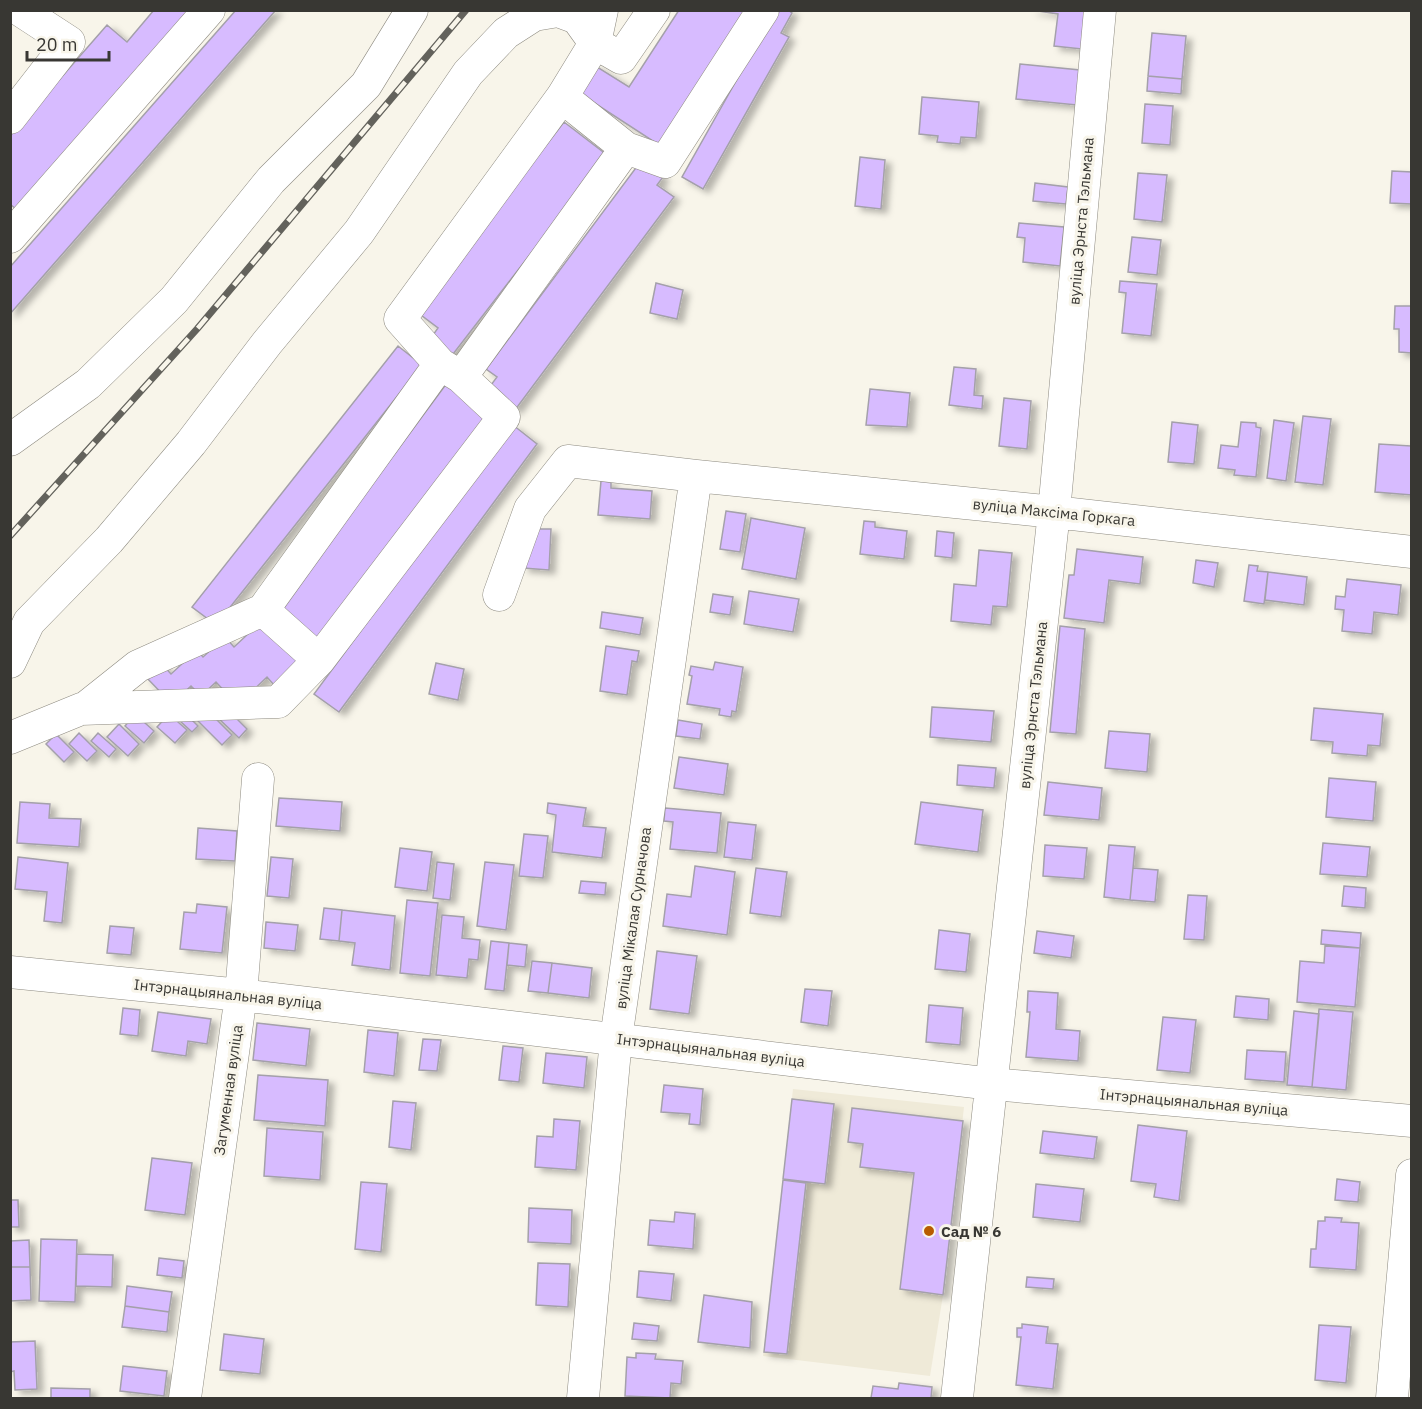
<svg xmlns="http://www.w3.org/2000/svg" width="1422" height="1409" font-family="'IBM Plex Sans',sans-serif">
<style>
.built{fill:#efead8}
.building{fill:#d7bbff;stroke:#a4a0aa;stroke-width:1.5;filter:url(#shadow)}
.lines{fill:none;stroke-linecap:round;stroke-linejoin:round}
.minor-casing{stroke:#8d8a80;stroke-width:33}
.minor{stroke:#fff;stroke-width:32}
.rail-casing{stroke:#63625c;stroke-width:7}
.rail{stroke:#f8f5ea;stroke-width:4.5;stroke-dasharray:14;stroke-linecap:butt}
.poi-dot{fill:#b85c00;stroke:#f8f5ea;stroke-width:2}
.labels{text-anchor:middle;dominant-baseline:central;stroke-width:6;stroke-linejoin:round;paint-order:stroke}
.street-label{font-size:15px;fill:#383733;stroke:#f8f5ea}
.poi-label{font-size:15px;font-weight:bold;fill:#383733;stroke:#f8f5ea;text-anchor:start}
</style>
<defs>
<filter id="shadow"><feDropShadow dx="6" dy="4" stdDeviation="3" flood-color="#0004"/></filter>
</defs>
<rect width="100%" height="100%" fill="#f8f5ea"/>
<path class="built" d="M793,1089L964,1107L943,1295L930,1376L763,1356Z"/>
<path class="building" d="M154,10H191L17,210L10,204V136L107,25L127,42Z
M236,10H276L10,314V267Z
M679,10H747L659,145L576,91L594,65L629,87Z
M776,10H788L792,13L781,33L789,37L703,189L682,177Z
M1031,10H1086L1082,49L1054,46L1058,14Z
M1152,33L1186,36L1182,79L1148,76Z
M1020,64L1080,70L1077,105L1016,99Z
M1148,76L1182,79L1181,94L1147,91Z
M922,97L979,102L976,138L961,137L960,144L937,142L938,136L919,134Z
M1145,104L1173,106L1170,145L1142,143Z
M564,122L607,155L450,358L428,342L438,328L417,312Z
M860,157L885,160L881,209L855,206Z
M641,161L663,177L657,185L674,197L515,410L488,389L497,377L486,369Z
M1392,171L1412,172V204L1390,203Z
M1138,173L1167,175L1162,222L1134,219Z
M1035,183L1068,187L1066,204L1033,201Z
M1019,223L1064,227L1060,266L1023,262L1025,238L1017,237Z
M1132,237L1161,240L1157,275L1128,272Z
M1120,281L1157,284L1151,336L1122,333L1126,293L1119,292Z
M656,283L683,290L677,319L650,313Z
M1395,306H1412V353L1399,352V329H1394Z
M398,346L422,365L216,625L192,607Z
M954,367L976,369L974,395L983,396L982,409L949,405Z
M447,383L490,415L321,644L277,612Z
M870,389L910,393L907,427L866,425Z
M1004,398L1031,401L1027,449L999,446Z
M1303,416L1331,419L1323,485L1295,482Z
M1274,420L1294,423L1286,481L1267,478Z
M1172,422L1198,425L1194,464L1168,462Z
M1241,422L1256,423V427L1261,428L1256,477L1234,475L1235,470L1218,468L1221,445L1238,447Z
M513,425L537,444L339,712L314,694Z
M1411,439L1412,495L1375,492L1379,444L1411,446Z
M601,481L611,482V488L652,491L650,519L598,515Z
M726,511L746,514L740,552L720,549Z
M751,518L805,528L796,579L742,569Z
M864,521L875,522V527L907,531L904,559L860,554Z
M526,529H551L549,570L523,568Z
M937,531L954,533L952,558L935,556Z
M1077,549L1143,557L1140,584L1109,580L1104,623L1064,618L1069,575H1074Z
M979,550L1012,553L1007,607L993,606L991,625L951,621L954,584L976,586Z
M1196,560L1218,563L1214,587L1193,583Z
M1249,565L1258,566L1257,571L1268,572L1264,604L1244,601Z
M1268,572L1307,577L1304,605L1265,600Z
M1347,579L1401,585L1398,615L1374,612L1372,634L1342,631L1344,610L1335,609L1336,596L1345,597Z
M749,591L799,599L793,632L744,624Z
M713,594L733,597L730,615L710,612Z
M602,612L643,618L640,635L600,628Z
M265,618L303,658L274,685L267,677L243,700L230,697L216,682L201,696L191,686L172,704L145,676L160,662L171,674L197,650L203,657L225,637L234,647Z
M1060,626L1085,629L1076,734L1050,732Z
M606,646L639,651L637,662L632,661L627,695L600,691Z
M715,662L743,667L736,712L732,711L731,717L719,715L720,709L687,704L692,676L689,675L691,666L713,670Z
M436,663L464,669L458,700L429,694Z
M224,706L247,729L239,738L215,715Z
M932,707L994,711L991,742L930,737Z
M1314,708L1383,714L1380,746L1368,745L1367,756L1332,753L1333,742L1311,740Z
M206,709L232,735L222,745L196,719Z
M135,714L154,731L144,743L125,726Z
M169,714L187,730L175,743L157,727Z
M187,715L198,726L192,732L180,721Z
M678,720L702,724L700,739L676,736Z
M119,724L139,744L128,756L107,737Z
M1109,731L1150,734L1147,772L1105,768Z
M79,733L97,751L87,761L69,744Z
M98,733L116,749L109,757L91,741Z
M56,734L74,752L64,762L46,744Z
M679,757L728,764L724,795L674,788Z
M958,765L996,768L994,788L957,785Z
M1329,778L1376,782L1373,821L1326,817Z
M1048,782L1102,788L1099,820L1044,815Z
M279,798L342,802L340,831L276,826Z
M20,802L50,804L49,818L81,819L79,847L17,843Z
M921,802L983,810L978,852L915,844Z
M548,803L586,808L583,826L606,828L602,858L552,852L556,815L547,813Z
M665,808L721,813L717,853L670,849L673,822L664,821Z
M728,822L756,825L752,860L724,857Z
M198,828L237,831L235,861L196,859Z
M524,834L548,836L543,878L519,876Z
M1323,843L1370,847L1367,877L1320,874Z
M1045,845L1087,848L1084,879L1043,876Z
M1109,845L1135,847L1130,900L1104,897Z
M400,848L432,852L427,891L395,887Z
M18,857L68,863L62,923L44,921L47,892L15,889Z
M271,857L293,859L289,898L267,896Z
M437,862L454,864L450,900L433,898Z
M485,862L514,865L506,930L477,926Z
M695,866L735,872L727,935L663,926L667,894L691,897Z
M756,868L787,872L781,917L750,913Z
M1133,868L1158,870L1155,902L1130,900Z
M581,881L606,883L605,895L579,893Z
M1344,886L1366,888L1365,908L1342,906Z
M1188,895L1207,896L1204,940L1184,939Z
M407,900L438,903L430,976L400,973Z
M197,904L227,907L222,953L180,949L184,912L196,913Z
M324,908L342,910L339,941L320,939Z
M342,910L395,916L390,970L352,965L355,943L339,941Z
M442,915L464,917L462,938L480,940L478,960L469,959L467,978L436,975Z
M266,922L298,925L295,951L264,948Z
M110,926L134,928L131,955L107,953Z
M939,930L970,934L966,972L935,969Z
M1322,930L1361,933L1360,948L1321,944Z
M1037,931L1074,936L1071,958L1034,953Z
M491,941L509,943L504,991L485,989Z
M509,943L527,945L525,967L507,965Z
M1325,946L1360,948L1355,1007L1297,1002L1300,961L1324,963Z
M657,951L697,956L689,1014L650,1009Z
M532,961L552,963L548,993L528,991Z
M552,963L592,968L589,998L548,993Z
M805,989L832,991L828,1026L801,1022Z
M1028,991L1058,993L1056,1029L1080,1031L1078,1061L1026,1057L1030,1012H1027Z
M1236,996L1269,999L1268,1020L1234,1017Z
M929,1005L963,1008L960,1045L926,1042Z
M123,1008L140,1010L138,1036L120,1034Z
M1319,1009L1353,1012L1346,1090L1312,1087Z
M1294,1011L1319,1014L1312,1087L1287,1085Z
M158,1012L211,1019L207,1044L188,1041L186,1056L152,1051Z
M1163,1017L1196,1020L1190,1073L1157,1070Z
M257,1023L310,1029L306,1066L253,1060Z
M368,1030L398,1033L394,1076L364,1072Z
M423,1039L441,1040L437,1071L419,1070Z
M503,1046L523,1048L519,1082L499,1080Z
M1247,1050L1286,1052L1284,1082L1245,1079Z
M546,1053L587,1057L584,1088L543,1083Z
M258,1075L328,1080L325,1126L254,1120Z
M664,1085L703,1089L700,1125L689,1124L690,1114L661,1112Z
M792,1099L834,1104L825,1184L783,1179Z
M393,1101L416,1103L411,1150L389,1147Z
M852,1108L963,1121L943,1295L900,1289L914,1173L860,1167L863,1144L848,1142Z
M554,1119L580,1121L576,1170L535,1167L537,1136L553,1137Z
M1138,1125L1187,1131L1179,1201L1154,1197L1156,1184L1131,1181Z
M267,1128L323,1132L320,1180L264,1176Z
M1043,1131L1097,1137L1094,1159L1040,1153Z
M152,1158L192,1163L185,1215L145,1210Z
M1337,1179L1360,1182L1358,1202L1335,1200Z
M783,1180L806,1183L787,1354L764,1352Z
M361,1182L387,1184L381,1252L355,1249Z
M1036,1184L1084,1189L1080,1222L1033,1217Z
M10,1200H18L19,1227H10Z
M529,1208L572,1210L571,1244L528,1242Z
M675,1212L695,1214L693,1249L648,1245L650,1220L674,1222Z
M1325,1217L1342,1218L1341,1222L1359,1223L1356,1270L1310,1267L1311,1249H1316L1318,1221H1325Z
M41,1239L77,1240L75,1302L39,1301Z
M29,1240L30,1267H10V1241Z
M77,1254L113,1255L112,1287L76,1286Z
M159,1258L184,1261L182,1278L157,1275Z
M538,1263L570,1264L568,1307L536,1305Z
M10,1267H30L31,1300L10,1301Z
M639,1271L674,1274L671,1301L637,1297Z
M1027,1277L1054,1279L1053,1289L1026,1287Z
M127,1286L172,1292L169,1312L125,1306Z
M704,1295L752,1302L750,1348L698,1342Z
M125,1306L169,1312L167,1332L122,1327Z
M634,1323L659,1326L657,1341L632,1339Z
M1022,1324L1048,1327L1046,1343L1058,1344L1053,1389L1016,1385L1021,1337H1017V1328H1022Z
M1319,1325L1351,1327L1346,1383L1315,1380Z
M224,1334L264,1339L260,1374L220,1370Z
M35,1341L37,1389L15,1390L14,1371L10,1372V1342Z
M636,1353L656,1354L655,1359L683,1361L681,1384L671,1383L670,1398L625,1396L627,1357L636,1358Z
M123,1366L167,1371L164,1396L120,1391Z
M899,1383L932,1387L931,1398H871L873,1386L898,1389Z
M51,1388L90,1389V1398H51Z"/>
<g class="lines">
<defs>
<path id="minor" d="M602,10L595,43L621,58L654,10
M10,118L69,42L20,10
M626,148L665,162L763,10
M10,237L209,10
M461,377L626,148L562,97
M10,440L88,384L174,300L271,180L366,85L412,10
M499,595L530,509L568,461L696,476L1054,512L1412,552
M263,610L319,660
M10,662L29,622L109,540L191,443L267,343L359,232L468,73L506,33L534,15L558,11L577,18L595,43L562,97L400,319L440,364L461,377L504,417L319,660L278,702L81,709L10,738
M84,709L138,666L263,610L440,364
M10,972L241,995L992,1084L1412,1121
M185,1398L241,995L258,779
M583,1398L616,1039L696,476
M957,1398L1054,512L1100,10
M1392,1398L1412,1175"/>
</defs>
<use href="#minor" class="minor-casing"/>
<use href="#minor" class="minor"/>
<defs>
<path id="rail" d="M10,536L197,329L466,10"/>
</defs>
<use href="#rail" class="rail-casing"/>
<use href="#rail" class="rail"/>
</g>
<circle class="poi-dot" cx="929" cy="1231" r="6"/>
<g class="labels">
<g class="street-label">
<text transform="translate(1081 221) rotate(-85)">вуліца Эрнста Тэльмана</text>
<text transform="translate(1054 512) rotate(6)">вуліца Максіма Горкага</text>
<text transform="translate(1033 705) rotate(-84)">вуліца Эрнста Тэльмана</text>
<text transform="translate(633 918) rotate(-82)">вуліца Мікалая Сурначова</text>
<text transform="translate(228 994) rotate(6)">Інтэрнацыянальная вуліца</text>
<text transform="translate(711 1050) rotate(7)">Інтэрнацыянальная вуліца</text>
<text transform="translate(228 1090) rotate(-82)">Загуменная вуліца</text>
<text transform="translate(1194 1102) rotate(5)">Інтэрнацыянальная вуліца</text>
</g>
<g class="poi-label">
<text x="941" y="1231">Сад № 6</text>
</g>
</g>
<rect width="1422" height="1409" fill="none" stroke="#383733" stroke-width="24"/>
<path d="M27 51v9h82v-9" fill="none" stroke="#383733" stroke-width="3"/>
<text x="36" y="51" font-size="18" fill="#383733" stroke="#f8f5ea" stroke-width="4.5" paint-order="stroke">20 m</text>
</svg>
